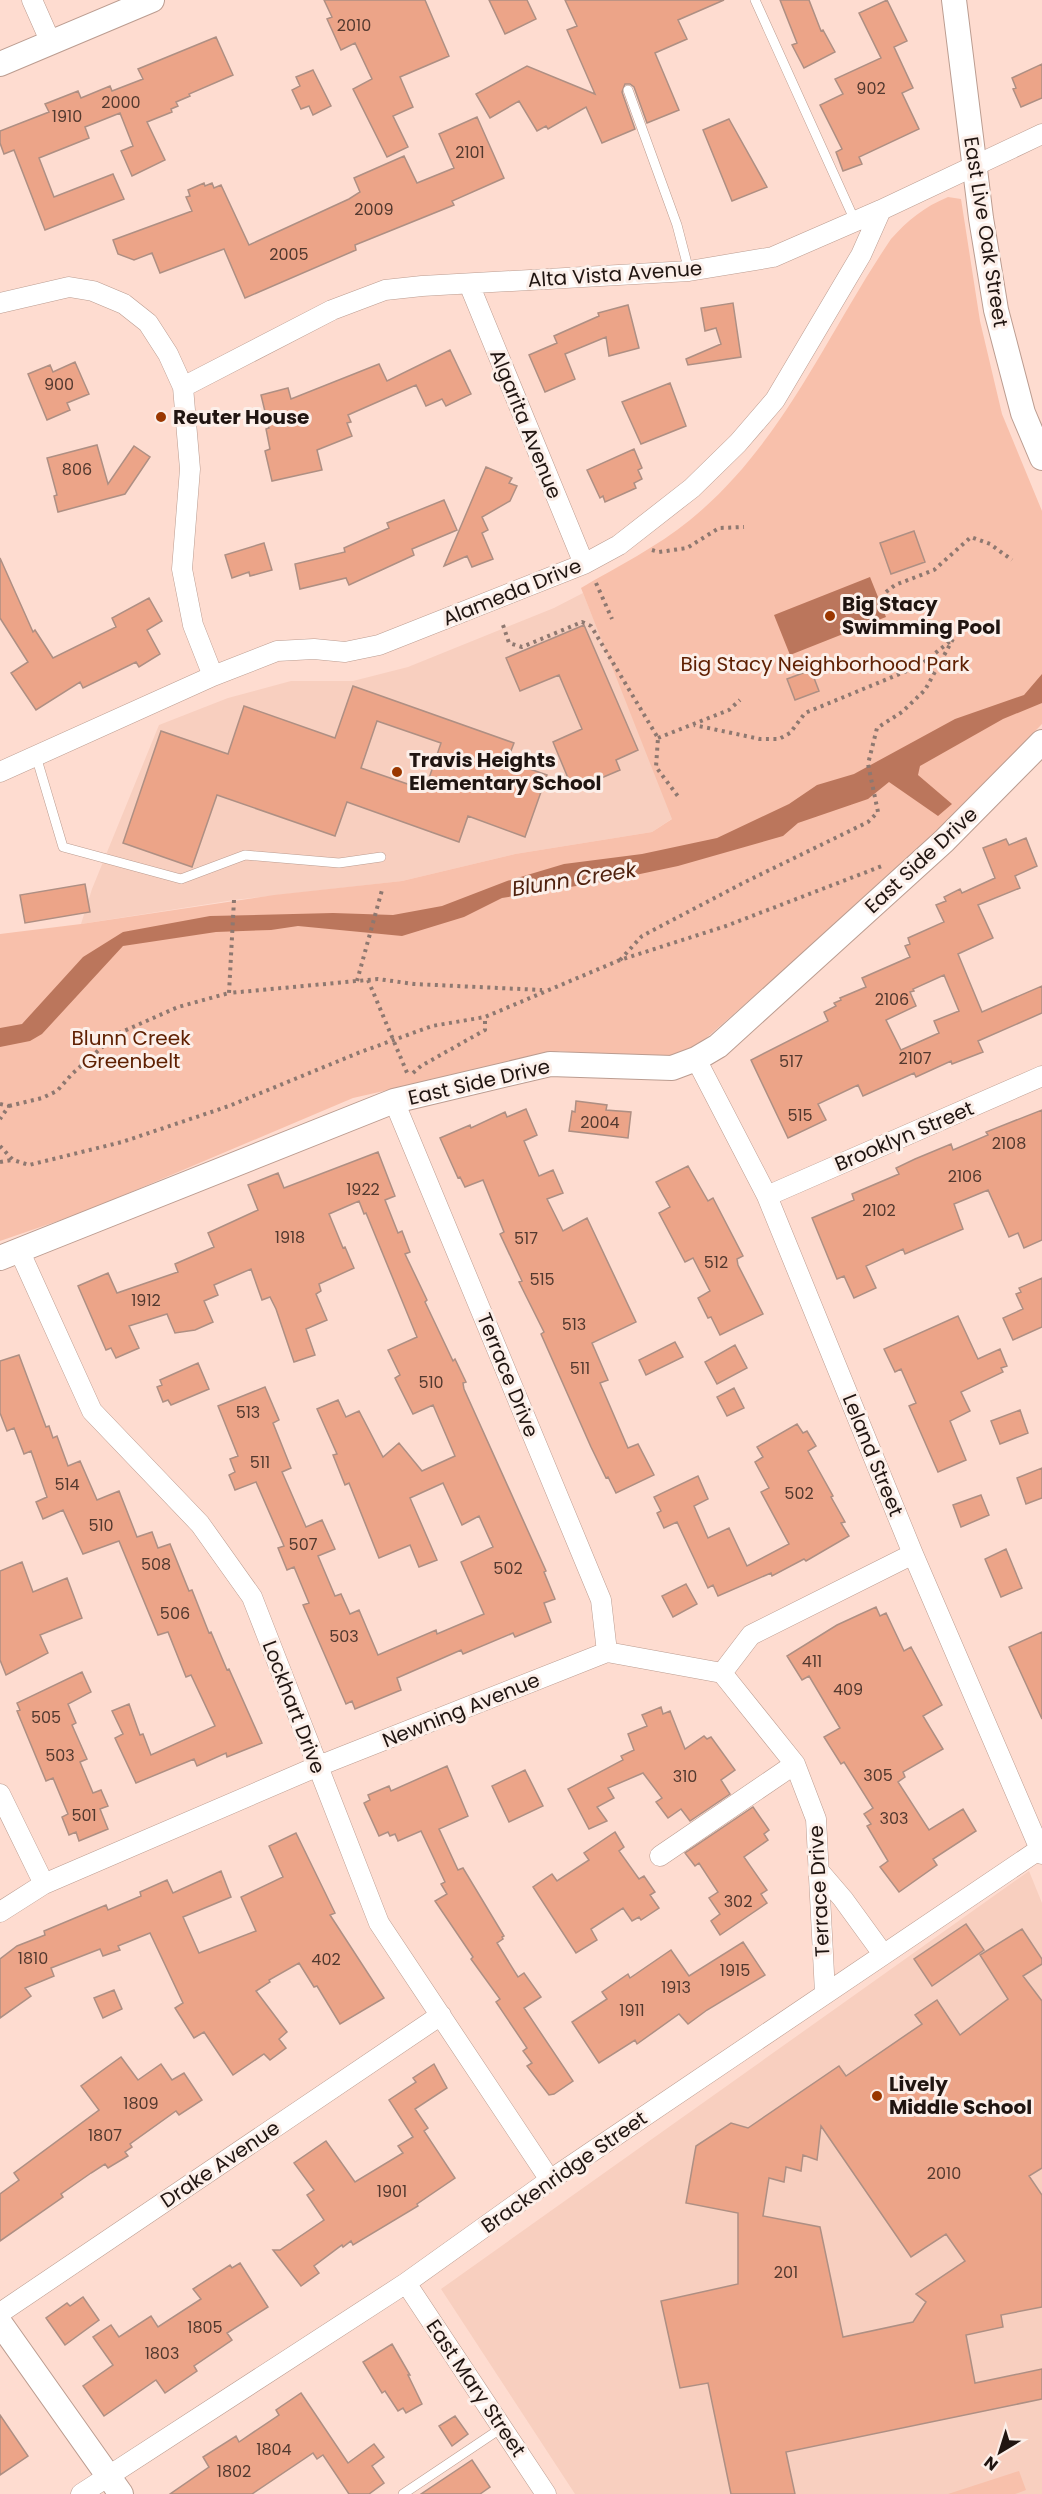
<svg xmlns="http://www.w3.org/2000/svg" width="1042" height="2494" font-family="Poppins,sans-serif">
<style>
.built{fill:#f8cfbf}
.green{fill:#f8c0ab}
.water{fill:#bb765c}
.building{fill:#eca488;stroke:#ae8f83;stroke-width:1.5;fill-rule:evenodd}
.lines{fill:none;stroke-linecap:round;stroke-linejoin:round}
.service-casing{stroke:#bb9c90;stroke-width:10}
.minor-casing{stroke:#bb9c90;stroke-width:21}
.tertiary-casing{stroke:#bb9c90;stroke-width:26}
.path{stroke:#8e7870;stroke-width:4;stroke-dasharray:3 4.5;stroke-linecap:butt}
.service{stroke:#fff;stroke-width:9}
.minor{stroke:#fff;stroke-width:20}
.tertiary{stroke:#fff;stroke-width:24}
.poi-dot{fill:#9a3700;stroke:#fcefe9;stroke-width:2}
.labels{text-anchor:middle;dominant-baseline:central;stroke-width:6;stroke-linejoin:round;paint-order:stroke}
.number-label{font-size:16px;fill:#53392f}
.street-label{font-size:20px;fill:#201511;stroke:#fcefe9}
.poi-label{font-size:20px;font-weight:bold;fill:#201511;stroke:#fcefe9;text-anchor:start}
.park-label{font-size:20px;fill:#5f2002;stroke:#fcefe9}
.water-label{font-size:21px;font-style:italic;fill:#4e200d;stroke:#fcefe9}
</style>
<rect width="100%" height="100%" fill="#fedcd0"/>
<path class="built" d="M583,593L673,818L652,832L515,854L402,881L234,900L81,924L92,889L159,725L228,698L291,681H353L408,667L554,608Z
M1029,1871L1042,1903V2494H575L441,2289Z"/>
<path class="green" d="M948,197L961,199L980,321L1002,414L1042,511V724L911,859L696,1047L671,1059H633L560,1051L353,1098L84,1212L0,1241V934L81,924L274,895L402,881L515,854L652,832L672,819L581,588C618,566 657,547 690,520C783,444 826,335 891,239C908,220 924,207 948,197Z
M1019,2471L1026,2490L1015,2494H948Z"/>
<path class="water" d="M870,577L886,617L790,655L774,615Z
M1042,674V703L1003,719L920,766L918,775L952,804L938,816L889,782L868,799L798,823L783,836L678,866L607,881L502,898L464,917L402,936L298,926L271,930L216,932L123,946L42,1034L30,1041L0,1047V1028L22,1024L83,957L123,932L210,916L333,913L393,915L442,906L507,881L564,864L642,854L717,838L789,804L817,785L854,774L955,719L1024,695Z"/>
<path class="building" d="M324,0H425L449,56L400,77L413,107L393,116L408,147L387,157L353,89L372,79L355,43L341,50L327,19L332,17Z
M489,0H527L536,19L505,34Z
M565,0H724L678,20L687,39L655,53L679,110L647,123L634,87L630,84H625L622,92L635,129L602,143L586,107L548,129L546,126L537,131L519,101L490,118L476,94L527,66L595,94L567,30L577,26Z
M780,0H809L821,31L823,30L835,52L804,68L792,45L797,43Z
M887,0L907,41L894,47L913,88L902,93L919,129L859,157L862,164L843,171L836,152L842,149L820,105L843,94L835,79L881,58L859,13Z
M216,37L233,75L189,94L190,96L176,102L178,106L171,109L172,112L147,122L165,160L132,176L121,151L133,146L120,113L85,127L89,138L39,158L54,197L113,174L124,199L45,230L14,150L4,154L0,143V131L49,112L45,104L78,91L81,98L110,86L112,91L143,79L138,69Z
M1042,64V98L1021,107L1013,89L1016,88L1012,78Z
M313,70L331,106L313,115L309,106L301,109L292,90L300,86L296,77Z
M477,117L504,178L452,201L454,205L355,245L356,250L245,298L224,249L160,273L152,253L134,260L118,254L113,240L192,211L186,197L190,196L188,190L204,183L205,186L212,183L214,188L221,185L249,245L349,199L360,192L354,178L404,156L417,183L454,168L439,134Z
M729,119L767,187L732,201L703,130Z
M733,303L741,357L688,365L686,359L721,344L716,328L705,331L701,308Z
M628,305L639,348L609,356L606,337L565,354L575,379L545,392L529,355L557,343L554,336L599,316L598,313Z
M450,350L471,394L446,406L442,399L426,406L416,385L348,415L351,422L347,423L352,436L317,450L322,470L272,481L265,451L270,449L266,429L269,428L261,395L288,388L291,399L379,364L387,381Z
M75,362L89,394L67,403L70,410L47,420L28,374L50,365L53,372Z
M670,383L686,426L641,444L622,402Z
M97,445L108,484L134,446L150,457L125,494L58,512L54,496L57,495L47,458Z
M634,449L642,468L638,470L642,479L634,483L636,488L605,502L603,496L600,498L587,470Z
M486,467L512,478L509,483L517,486L510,501L482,517L488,530L482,533L493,559L472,567L467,556L444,566Z
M444,500L457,530L412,549L414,555L349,585L346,578L300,589L295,564L345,552L344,548L389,528L387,523Z
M914,531L925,562L891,574L880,543Z
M264,543L272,570L250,576L249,572L232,578L225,555Z
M0,558L33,632L35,630L53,658L116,627L112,618L149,598L162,621L147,630L160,654L139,667L136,662L83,688L80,682L36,710L11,673L28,662L0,618Z
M584,625L638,750L616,760L620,770L573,790L553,742L582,729L559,675L520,691L506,658Z
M811,670L819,691L795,700L787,679Z
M353,686L514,743L507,761L547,775L525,837L468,816L459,842L347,802L335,836L217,795L192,867L123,843L161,731L228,754L244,706L335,738ZM377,721L441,743L425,790L361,768Z
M1026,838L1037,866L1015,876L1020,888L978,905L993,938L958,954L982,1012L1042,986V1013L978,1041L983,1052L952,1064L951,1061L916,1077L914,1073L863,1096L858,1085L818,1104L826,1120L788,1138L751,1060L828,1021L824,1012L836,1006L834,1003L841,1000L840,998L866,987L862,978L910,957L905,946L910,944L908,938L944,922L936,905L946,901L944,897L960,889L962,893L995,878L983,848L1006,839L1009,845ZM944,975L959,1011L934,1021L939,1033L901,1050L886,1020L916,1006L910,992L914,991L913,989Z
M85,884L90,912L25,923L20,895Z
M576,1101L607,1105L606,1110L631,1112L628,1138L569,1131L572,1111L575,1112Z
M526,1109L537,1135L524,1141L539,1176L553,1170L563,1193L547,1199L563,1231L587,1218L636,1322L592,1343L608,1380L600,1383L628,1448L638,1444L654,1475L616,1493L608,1477L606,1478L591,1447L541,1334L544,1332L519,1282L522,1281L500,1234L504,1232L483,1180L465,1187L460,1177L458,1178L440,1138L470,1125L471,1128L505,1112L507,1117Z
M1042,1110V1240L1024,1248L1018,1233L1009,1237L988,1190L954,1204L963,1229L905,1254L903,1249L866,1266L876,1288L854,1298L844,1276L837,1279L812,1218L854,1200L852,1194L899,1174L896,1168L915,1159L951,1144L953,1150L988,1135L986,1132Z
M378,1152L395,1196L385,1200L398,1233L402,1231L410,1252L405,1254L427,1300L425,1302L453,1361L455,1359L466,1382L463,1383L464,1389L546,1571L544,1572L555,1599L544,1603L551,1622L515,1637L513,1633L463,1654L461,1650L397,1678L401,1690L355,1709L352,1701L346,1704L303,1605L309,1603L294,1567L287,1570L278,1548L284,1546L256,1482L235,1490L229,1475L235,1472L230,1459L238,1456L218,1406L265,1387L279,1420L273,1423L291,1468L282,1472L306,1527L322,1520L335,1549L318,1556L335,1596L341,1594L350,1614L359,1610L378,1655L436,1630L437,1634L484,1614L461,1562L493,1547L479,1516L462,1525L443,1483L410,1498L437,1560L419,1567L410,1545L379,1558L349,1483L345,1485L333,1455L337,1454L317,1409L338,1400L346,1417L359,1411L383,1457L399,1443L422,1471L455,1456L433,1405L413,1414L395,1378L400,1375L388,1350L417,1337L366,1213L364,1214L359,1201L329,1214L343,1248L345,1247L354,1268L319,1284L321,1291L316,1294L327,1320L306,1329L315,1355L294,1362L276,1309L270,1297L262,1300L251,1269L214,1285L218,1295L204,1301L213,1322L195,1330L175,1333L167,1314L129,1326L139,1348L116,1358L111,1348L106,1350L78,1286L108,1273L117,1293L178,1272L175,1264L214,1247L208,1233L258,1210L248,1185L278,1173L284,1188Z
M688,1166L708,1201L713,1198L743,1256L737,1259L738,1265L763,1314L720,1335L711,1317L708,1318L698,1298L710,1291L693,1258L685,1262L659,1213L670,1207L656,1182Z
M1042,1278V1327L1013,1340L1003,1318L1023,1309L1016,1294L1021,1292L1019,1288Z
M958,1316L978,1359L1000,1349L1007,1366L1001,1368L1003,1372L961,1392L970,1411L950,1421L966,1460L938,1472L909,1406L916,1403L901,1369L895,1372L884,1349Z
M675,1342L683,1357L646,1375L639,1360Z
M735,1345L747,1368L717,1384L705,1362Z
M19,1355L46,1427L49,1426L53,1438L57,1436L68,1466L80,1461L97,1500L119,1491L137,1537L152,1532L158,1548L170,1544L189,1591L192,1590L209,1633L211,1632L227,1670L229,1669L262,1743L227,1757L226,1753L197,1766L194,1759L136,1783L115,1738L123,1734L112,1711L129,1704L140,1735L143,1734L151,1755L215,1726L191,1675L186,1677L168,1632L158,1635L119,1541L83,1554L63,1510L43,1519L36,1502L47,1497L31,1451L24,1454L14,1428L7,1431L0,1413V1361Z
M198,1363L209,1389L171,1405L168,1400L163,1402L157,1387L162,1385L160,1380Z
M734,1388L744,1408L727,1416L717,1397Z
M1020,1410L1028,1433L1000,1444L991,1421Z
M797,1424L803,1433L807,1431L816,1446L808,1451L833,1496L831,1497L845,1522L841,1523L849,1536L806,1561L804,1559L772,1576L771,1573L718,1596L713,1585L708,1588L677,1522L664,1528L657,1513L661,1511L654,1497L698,1476L708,1499L694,1506L708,1538L729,1528L747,1566L789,1544L761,1492L769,1488L755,1462L763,1457L757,1447Z
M1042,1468V1498L1026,1504L1017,1478Z
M981,1495L989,1515L961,1527L953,1505Z
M1006,1549L1022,1588L1001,1597L985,1559Z
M22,1562L33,1592L67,1578L82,1618L40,1635L48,1653L6,1675L0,1660V1571Z
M686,1584L697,1604L673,1617L662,1596Z
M876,1607L880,1616L886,1613L904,1651L911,1647L942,1705L923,1716L943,1749L903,1772L905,1777L898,1782L929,1830L963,1809L976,1831L933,1859L937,1865L899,1892L880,1867L888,1861L867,1826L871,1824L864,1814L873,1808L844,1762L841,1764L824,1737L840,1728L809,1676L802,1680L787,1656L837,1625Z
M1042,1632V1719L1009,1647Z
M82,1672L91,1692L68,1704L76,1723L72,1725L87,1759L80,1762L93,1793L101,1790L108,1806L100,1809L108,1829L79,1841L76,1832L69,1835L62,1817L68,1814L53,1778L46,1781L17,1711L20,1710L17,1703Z
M661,1707L663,1714L670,1711L685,1749L704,1736L707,1739L711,1737L735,1770L721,1780L730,1794L690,1821L681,1809L668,1818L656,1802L662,1798L643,1773L608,1788L614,1798L597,1807L607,1821L589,1829L568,1789L623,1760L621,1756L634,1750L628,1734L647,1726L642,1715Z
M447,1766L468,1816L439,1829L458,1870L463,1868L504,1936L502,1937L503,1939L497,1943L518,1977L524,1973L541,1997L524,2008L573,2081L554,2094L549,2095L527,2066L532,2063L523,2051L527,2048L496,2002L500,1999L471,1959L473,1957L435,1901L447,1894L441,1884L445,1882L421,1831L398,1841L395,1834L390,1836L388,1832L379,1836L364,1803L370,1800L368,1795L389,1786L391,1791Z
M525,1770L543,1806L509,1822L492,1786Z
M753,1807L769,1830L764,1834L768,1840L744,1857L767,1890L761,1894L767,1903L720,1935L711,1921L720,1914L709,1898L718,1892L699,1863L695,1866L685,1853Z
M615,1832L624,1847L619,1851L639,1879L644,1876L655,1892L650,1895L659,1908L641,1920L639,1917L632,1921L623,1908L591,1929L597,1940L576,1953L533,1887L552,1874L557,1881L589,1860L584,1853Z
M296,1833L335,1913L330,1915L384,1998L340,2024L317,1986L314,1987L299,1963L269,1980L270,1982L256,1991L287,2032L279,2039L286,2048L270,2060L264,2054L233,2075L204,2032L194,2038L175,2008L183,2003L150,1933L118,1946L120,1950L103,1956L100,1949L51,1968L54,1976L25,1988L31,1996L0,2018V1959L17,1946L45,1935L44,1931L106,1905L108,1910L141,1896L140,1892L167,1880L173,1893L221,1871L231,1897L183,1917L199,1953L256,1931L241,1897L283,1877L269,1846Z
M966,1924L984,1950L932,1986L914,1959Z
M1022,1929L1042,1959V1964L1023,1976L1042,2001V2168L1029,2176L1042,2195V2307L1001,2315L1003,2327L966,2335L975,2383L1042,2369V2399L786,2452L795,2494H731L708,2383L680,2388L661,2301L738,2284V2213L686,2203L696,2146L731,2123L748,2128L839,2066L846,2076L922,2024L915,2015L937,2000L960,2035L1008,1999L980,1955ZM821,2126L911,2257L946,2234L965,2261L916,2294L926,2302L913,2322L843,2337L820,2227L763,2216L769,2178L784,2182L786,2167L801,2171L803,2155L817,2160Z
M743,1942L765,1975L707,2010L688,2024L679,2014L637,2044L635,2040L599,2063L572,2022L607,1999L602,1992L628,1974L630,1978L671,1950L689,1976Z
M114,1990L122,2009L103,2018L94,1998Z
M121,2057L138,2080L161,2064L172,2080L184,2073L202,2100L179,2115L176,2111L130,2144L132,2147L125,2152L128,2156L108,2168L105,2164L91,2173L61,2194L63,2197L0,2241V2194L19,2180L14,2173L99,2110L81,2086Z
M434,2064L447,2088L415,2109L428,2128L424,2131L455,2178L417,2204L418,2206L353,2245L351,2241L343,2247L342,2245L314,2266L319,2273L301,2286L273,2250H280L324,2220L307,2195L314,2190L294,2163L326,2141L355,2182L403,2153L398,2146L413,2137L389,2100L416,2082L413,2078Z
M240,2263L268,2307L227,2333L232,2340L194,2366L197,2371L165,2393L156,2380L104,2416L83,2386L113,2365L93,2337L111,2325L119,2337L151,2316L158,2327L201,2299L193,2289L230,2265L232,2268Z
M83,2297L99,2320L65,2345L46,2318L67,2303L70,2306Z
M392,2344L410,2375H408L422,2404L406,2413L403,2408L398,2411L385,2391L382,2393L363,2362Z
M301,2393L348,2463L374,2444L384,2457L372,2466L384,2483L369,2494H349L323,2455L317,2459L313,2453L252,2494H170L209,2467L203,2457L236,2436L239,2442L279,2415L276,2410Z
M0,2415L28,2456L0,2475Z
M455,2416L468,2434L452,2446L439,2426Z
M472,2460L490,2487L480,2494H421Z"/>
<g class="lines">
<defs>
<path id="service" d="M755,0L855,221
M628,90L677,225L689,271
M36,756L63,847L181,879L245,855L339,863L381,857
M403,2494L503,2427"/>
<path id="minor" d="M32,0L51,43
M469,284L584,564
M0,303L69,287L93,291L124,304L148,323L168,354L183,387L190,469L182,569L193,625L213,676
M183,387L332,310L385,290L422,286L689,271L773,257L881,210L1042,134
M0,772L213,676L277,651L314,649L345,652L379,645L584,564L619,545L692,488L738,443L775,400L861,255L881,210
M696,1059L767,1196L913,1554L1042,1854
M394,1101L601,1600L607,1652
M767,1196L1042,1076
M19,1250L92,1411L200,1524L252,1597L379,1923L550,2180
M722,1673L795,1764L816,1819L825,1993
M0,1794L44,1884
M660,1856L795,1764
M819,1871L843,1899L883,1954
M0,1912L44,1884L316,1767L607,1652L722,1673L751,1635L913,1554
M406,2283L546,2494
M0,2313L441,2015
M81,2494L406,2283L550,2180L1040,1849L1042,1845"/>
<path id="tertiary" d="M954,0L981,218L996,310L1023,413L1042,458
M0,64L152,0
M0,1258L394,1101L550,1064L672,1068L696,1059L718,1046L944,841L1042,742
M0,2323L121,2494"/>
</defs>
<use href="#service" class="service-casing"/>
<use href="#minor" class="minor-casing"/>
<use href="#tertiary" class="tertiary-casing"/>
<path class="path" d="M652,550L659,552L687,548L719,528L744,527
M596,583L612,619
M886,592L895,585L934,570L971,537L990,544L1012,560
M503,625L509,643L522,647L582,622L591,626L658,738L656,767L680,799
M658,738L729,710L740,700
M234,900L229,993L378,979L414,984L542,990
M620,960L642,936L745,882L868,822L878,812L868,764L877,728L902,712L925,690L953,639L919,666L805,713L790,733L779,739H760L694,725
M368,980L408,1075
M357,981L382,890
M413,1073L421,1066L485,1030V1017
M0,1104L9,1106L0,1119
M9,1106L42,1098L57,1091L72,1074L117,1034L178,1007L229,993
M0,1146L13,1160L29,1165L122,1142L229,1106L358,1053L432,1026L485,1017L620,960L726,926L882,866
M0,1162L12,1160"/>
<use href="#service" class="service"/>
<use href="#minor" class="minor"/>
<use href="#tertiary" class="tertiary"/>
</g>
<g class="poi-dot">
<circle cx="161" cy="417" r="6"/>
<circle cx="830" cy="616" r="6"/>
<circle cx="397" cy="772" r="6"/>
<circle cx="877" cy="2096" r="6"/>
</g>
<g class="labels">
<g class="number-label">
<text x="354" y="25">2010</text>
<text x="871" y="88">902</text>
<text x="121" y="102">2000</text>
<text x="67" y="116">1910</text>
<text x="470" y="152">2101</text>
<text x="374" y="209">2009</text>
<text x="289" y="254">2005</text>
<text x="59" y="384">900</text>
<text x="77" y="469">806</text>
<text x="892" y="999">2106</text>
<text x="915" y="1058">2107</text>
<text x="791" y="1061">517</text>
<text x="800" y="1115">515</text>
<text x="600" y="1122">2004</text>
<text x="1009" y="1143">2108</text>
<text x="965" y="1176">2106</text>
<text x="363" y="1189">1922</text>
<text x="879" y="1210">2102</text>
<text x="290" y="1237">1918</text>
<text x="526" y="1238">517</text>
<text x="716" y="1262">512</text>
<text x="542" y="1279">515</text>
<text x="146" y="1300">1912</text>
<text x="574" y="1324">513</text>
<text x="580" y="1368">511</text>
<text x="431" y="1382">510</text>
<text x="248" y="1412">513</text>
<text x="260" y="1462">511</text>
<text x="67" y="1484">514</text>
<text x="799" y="1493">502</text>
<text x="101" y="1525">510</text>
<text x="303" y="1544">507</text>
<text x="156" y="1564">508</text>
<text x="508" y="1568">502</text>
<text x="175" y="1613">506</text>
<text x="344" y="1636">503</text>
<text x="812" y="1661">411</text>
<text x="848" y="1689">409</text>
<text x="46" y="1717">505</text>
<text x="60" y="1755">503</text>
<text x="878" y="1775">305</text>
<text x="685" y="1776">310</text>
<text x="84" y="1815">501</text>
<text x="894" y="1818">303</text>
<text x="738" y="1901">302</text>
<text x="33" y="1958">1810</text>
<text x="326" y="1959">402</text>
<text x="735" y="1970">1915</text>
<text x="676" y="1987">1913</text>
<text x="632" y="2010">1911</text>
<text x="141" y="2103">1809</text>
<text x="105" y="2135">1807</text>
<text x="944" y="2173">2010</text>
<text x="392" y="2191">1901</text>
<text x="786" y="2272">201</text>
<text x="205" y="2327">1805</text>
<text x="162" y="2353">1803</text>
<text x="274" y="2449">1804</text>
<text x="234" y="2471">1802</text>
</g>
<g class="street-label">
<text transform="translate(986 232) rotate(81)">East Live Oak Street</text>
<text transform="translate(615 274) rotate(-4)">Alta Vista Avenue</text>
<text transform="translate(526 424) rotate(68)">Algarita Avenue</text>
<text transform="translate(512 592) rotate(-22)">Alameda Drive</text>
<text transform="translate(921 860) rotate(-43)">East Side Drive</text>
<text transform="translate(479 1082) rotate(-13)">East Side Drive</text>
<text transform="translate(904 1136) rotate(-23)">Brooklyn Street</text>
<text transform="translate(508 1375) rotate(68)">Terrace Drive</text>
<text transform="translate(873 1455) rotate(68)">Leland Street</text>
<text transform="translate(294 1707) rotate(69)">Lockhart Drive</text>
<text transform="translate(461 1710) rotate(-22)">Newning Avenue</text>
<text transform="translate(819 1891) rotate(-93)">Terrace Drive</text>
<text transform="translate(220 2164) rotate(-34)">Drake Avenue</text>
<text transform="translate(564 2172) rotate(-35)">Brackenridge Street</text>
<text transform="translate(476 2388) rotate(56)">East Mary Street</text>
</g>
<g class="poi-label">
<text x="173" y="417">Reuter House</text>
<text x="842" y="604">Big Stacy<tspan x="842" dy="23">Swimming Pool</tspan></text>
<text x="409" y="760">Travis Heights<tspan x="409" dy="23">Elementary School</tspan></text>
<text x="889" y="2084">Lively<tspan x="889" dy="23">Middle School</tspan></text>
</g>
<g class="park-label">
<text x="825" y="664">Big Stacy Neighborhood Park</text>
<text x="131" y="1038">Blunn Creek<tspan x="131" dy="23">Greenbelt</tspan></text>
</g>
<g class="water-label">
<text transform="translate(574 879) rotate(-9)">Blunn Creek</text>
</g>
</g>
<g transform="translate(1000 2452) rotate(218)" stroke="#fcefe9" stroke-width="4.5" paint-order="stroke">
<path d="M0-4.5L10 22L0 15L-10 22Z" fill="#201511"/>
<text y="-9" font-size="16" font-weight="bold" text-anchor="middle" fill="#201511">N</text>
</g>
</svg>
